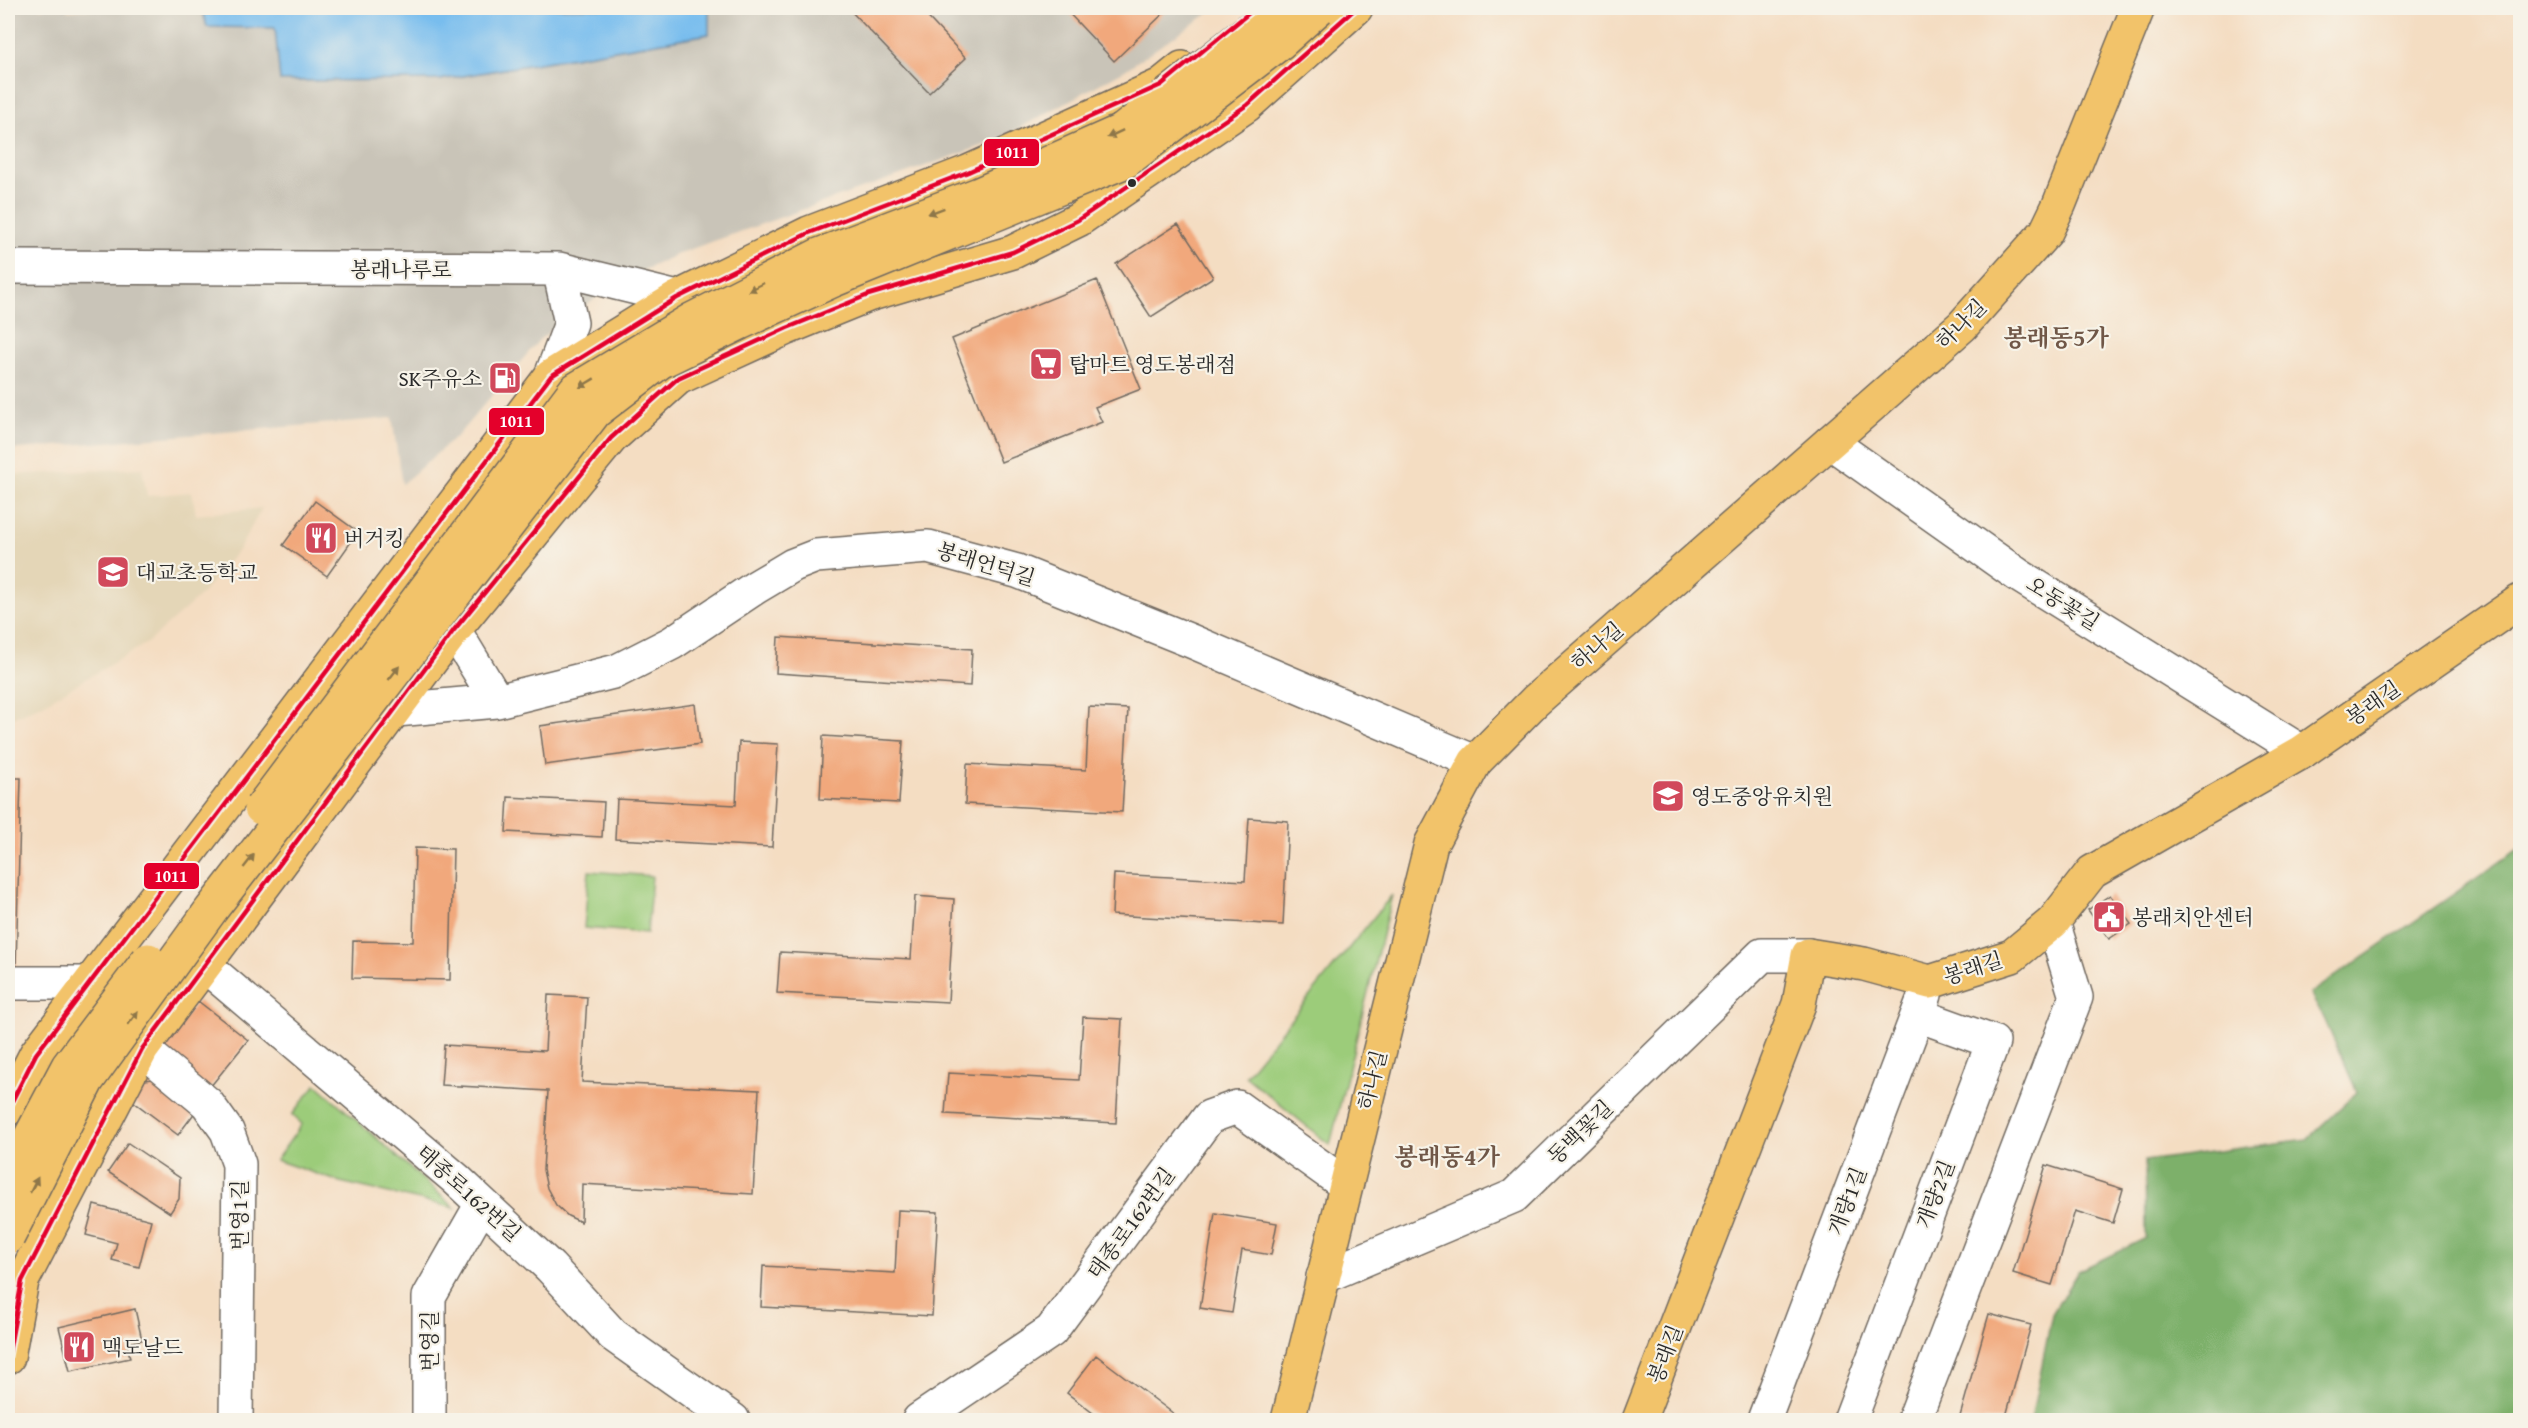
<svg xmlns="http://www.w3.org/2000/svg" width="2528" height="1428" font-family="'Gentium Book Plus','Noto Serif KR',serif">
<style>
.built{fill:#e4d6b7}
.industrial{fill:#c9c4b8}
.green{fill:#9ccc7a;stroke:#647c52;stroke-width:1.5}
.forest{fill:#7db06a;stroke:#546e4a;stroke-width:1.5}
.water{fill:#78bdee;stroke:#52748c;stroke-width:1.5}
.building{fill:#f1a87b}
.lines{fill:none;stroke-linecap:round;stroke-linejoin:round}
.minor-casing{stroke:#716960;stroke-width:36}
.major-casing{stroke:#716960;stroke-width:36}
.minor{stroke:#fff;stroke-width:33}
.major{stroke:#f2c36a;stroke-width:33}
.highway-bridge-casing{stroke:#716960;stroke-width:36;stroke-linecap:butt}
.highway-bridge{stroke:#f2c36a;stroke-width:33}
.bus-1-casing{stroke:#f7f3e8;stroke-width:9}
.bus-1{stroke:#e4002b;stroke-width:4.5}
.oneway{fill:#8e774a}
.bus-dot{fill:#2b2b2b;stroke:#f7f3e8;stroke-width:2}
.labels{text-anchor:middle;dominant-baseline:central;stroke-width:4.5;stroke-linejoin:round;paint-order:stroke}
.street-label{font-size:21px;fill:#2b2b2b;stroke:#f7f3e8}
.poi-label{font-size:21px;fill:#2b2b2b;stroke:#f7f3e8;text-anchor:start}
.quarter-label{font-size:24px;font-weight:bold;fill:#705747;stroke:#f7f3e8}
.line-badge{stroke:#f7f3e8;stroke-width:2}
.badge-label{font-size:16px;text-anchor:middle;font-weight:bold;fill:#fff}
</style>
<rect width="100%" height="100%" fill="#f7f3e8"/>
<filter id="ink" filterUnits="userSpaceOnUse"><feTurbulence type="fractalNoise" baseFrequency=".0167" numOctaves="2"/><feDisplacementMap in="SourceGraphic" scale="12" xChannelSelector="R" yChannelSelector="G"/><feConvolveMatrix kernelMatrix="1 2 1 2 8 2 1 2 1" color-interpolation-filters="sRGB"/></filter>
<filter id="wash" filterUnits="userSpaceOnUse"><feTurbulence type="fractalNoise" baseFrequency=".008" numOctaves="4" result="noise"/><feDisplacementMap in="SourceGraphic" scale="24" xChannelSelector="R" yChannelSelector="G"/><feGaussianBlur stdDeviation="1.35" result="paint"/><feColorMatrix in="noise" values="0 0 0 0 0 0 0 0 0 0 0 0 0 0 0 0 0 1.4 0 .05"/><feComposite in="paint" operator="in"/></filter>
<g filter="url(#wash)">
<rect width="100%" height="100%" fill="#f4ddc2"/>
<path class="built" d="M142,468L147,496L192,492L196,515L262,508L239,549L200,596L147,643L43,704L8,720V475Z"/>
<path class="industrial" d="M8,8H67L68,11L107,8H202L207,27L275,28L281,81L440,80L709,34V8H1216L1125,70L996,141L680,253L616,283L540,339L458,435L402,484L392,418L8,450Z"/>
<path class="green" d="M589,871L652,876L647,933L584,928Z
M1392,895L1330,1145L1245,1076Z
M316,1084L455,1208L340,1182L276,1160L302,1124L292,1115Z"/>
<path class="forest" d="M2520,848V1420H2031L2052,1314L2078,1271L2146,1238L2145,1161L2307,1139L2357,1092L2324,1018L2310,994Z"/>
<path class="water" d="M202,8H709V34L440,80L280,81L275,28L207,27Z"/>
<g id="blocks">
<path class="building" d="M848,8H919L966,58L929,93Z
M1064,8H1169L1114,61Z
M1178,224L1213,277L1151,317L1116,264Z
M1097,280L1141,389L1095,407L1102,422L1001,462L952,339Z
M315,501L358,532L327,576L283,545Z
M778,637L972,649L970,686L776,673Z
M695,704L700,744L545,765L540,726Z
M1089,707L1128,709L1122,812L965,804L967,764L1086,770Z
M823,736L903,741L899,803L820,799Z
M739,742L778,744L772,847L615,839L617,799L736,805Z
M8,778H21L16,967H8Z
M508,797L604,802L602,837L506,832Z
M1249,818L1288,821L1283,925L1112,915L1114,874L1245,881Z
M415,848L453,849L450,980L352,978L353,941L413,942Z
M2110,895L2131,924L2109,939L2088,910Z
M915,896L954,899L948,1002L777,993L780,952L911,959Z
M548,995L587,997L582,1082L759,1090L753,1194L582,1184L581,1222L568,1216L556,1205L547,1188L543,1170L548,1091L441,1085L444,1045L545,1051Z
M198,1001L248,1040L206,1092L157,1053Z
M1083,1017L1122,1019L1116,1123L945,1114L948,1073L1079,1080Z
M160,1078L199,1107L178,1135L126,1096L138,1081Z
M128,1143L180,1178L179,1199L170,1213L108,1172Z
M2046,1165L2123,1189L2113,1223L2075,1211L2052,1285L2013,1273Z
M94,1205L151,1220L139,1267L112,1260L117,1243L86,1235Z
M898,1210L938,1212L932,1316L761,1307L763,1266L895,1273Z
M1215,1213L1277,1223L1271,1255L1242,1250L1232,1313L1200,1308Z
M135,1309L142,1340L127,1343L130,1358L70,1371L59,1327Z
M1989,1314L2031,1325L2005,1420H1959Z
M1096,1355L1178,1417L1175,1420H1102L1067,1393Z"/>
</g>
</g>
<g filter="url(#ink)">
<use href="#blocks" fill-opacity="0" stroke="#716960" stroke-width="1.5"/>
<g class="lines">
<defs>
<path id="minor" d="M8,267L559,269L698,303
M551,376L571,323L559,269
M1830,442L2018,575L2302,752
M454,630L497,701
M373,706L396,710L497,701L617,671L672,643L756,587L793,565L816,556L928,547L1017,571L1191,641L1475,762
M204,965L456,1179L550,1267L613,1335L733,1420
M8,983H91
M142,1049L207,1103L227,1131L239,1164L236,1420
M1323,1277L1514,1196L1762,955H1808
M429,1420V1297L482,1204
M919,1420L1051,1331L1209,1117L1237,1107L1346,1185
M1764,1420L1925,995
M1850,1420L1993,1042L1918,1015
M1914,1420L2076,997L2053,922"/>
<path id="major" d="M8,1109L36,1054L551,376L677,298L809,233L968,172L1161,85L1182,68
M8,1357L22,1281L142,1049L454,630L611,438L678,378L787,328L868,295L1013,252L1078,220L1247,105L1356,8
M1288,1420L1431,844L1475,762L1535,701L1962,326L2046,232L2059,205L2138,8
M1639,1420L1799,1004L1808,955L1864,964L1930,982L2012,956L2053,922L2092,872L2302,752L2520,601"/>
</defs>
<use href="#minor" class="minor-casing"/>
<use href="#major" class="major-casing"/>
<use href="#minor" class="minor"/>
<use href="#major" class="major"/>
<defs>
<path id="highway-bridge" d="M261,808L575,390L693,319L819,255L979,194L1123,130L1277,8
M8,1179L68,1066L148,960
M8,1237L87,1081L211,910L595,412L660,362L740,323L834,280L1126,161L1280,43L1319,8"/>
</defs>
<use href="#highway-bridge" class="highway-bridge-casing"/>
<use href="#highway-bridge" class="highway-bridge"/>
<defs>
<path id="bus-1" d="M8,1109L36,1054L551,376L677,298L809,233L968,172L1161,85L1255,8
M8,1357L22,1281L142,1049L454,630L611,438L678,378L787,328L868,295L1013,252L1078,220L1247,105L1356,8"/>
</defs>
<use href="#bus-1" class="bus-1-casing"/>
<use href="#bus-1" class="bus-1"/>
</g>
<defs><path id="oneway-solid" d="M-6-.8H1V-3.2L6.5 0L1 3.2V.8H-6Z" transform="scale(1.5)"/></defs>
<g class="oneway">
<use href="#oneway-solid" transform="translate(1115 134) rotate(155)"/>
<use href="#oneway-solid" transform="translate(936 211) rotate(159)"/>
<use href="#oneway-solid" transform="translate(756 287) rotate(153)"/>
<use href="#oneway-solid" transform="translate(587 383) rotate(149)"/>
<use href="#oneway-solid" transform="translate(394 673) rotate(-52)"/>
<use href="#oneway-solid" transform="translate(249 861) rotate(-52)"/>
<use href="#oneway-solid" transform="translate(133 1018) rotate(-54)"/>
<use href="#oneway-solid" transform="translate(34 1185) rotate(-63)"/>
</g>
</g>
<defs>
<symbol id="supermarket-square" viewBox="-11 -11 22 22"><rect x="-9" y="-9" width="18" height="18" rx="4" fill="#d1495b" stroke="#f7f3e8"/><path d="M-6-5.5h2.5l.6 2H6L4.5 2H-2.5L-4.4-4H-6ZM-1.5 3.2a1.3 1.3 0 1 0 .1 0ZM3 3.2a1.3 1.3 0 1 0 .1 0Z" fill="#fff"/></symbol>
<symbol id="fuel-square" viewBox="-11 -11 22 22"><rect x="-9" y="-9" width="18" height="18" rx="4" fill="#d1495b" stroke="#f7f3e8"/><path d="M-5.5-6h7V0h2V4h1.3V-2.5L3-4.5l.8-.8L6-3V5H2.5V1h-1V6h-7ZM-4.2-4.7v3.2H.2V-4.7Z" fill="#fff"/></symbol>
<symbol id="restaurant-square" viewBox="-11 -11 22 22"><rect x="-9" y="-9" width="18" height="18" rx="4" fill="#d1495b" stroke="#f7f3e8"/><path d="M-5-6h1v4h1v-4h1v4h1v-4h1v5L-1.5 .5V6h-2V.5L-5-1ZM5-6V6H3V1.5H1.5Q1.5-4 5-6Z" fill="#fff"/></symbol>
<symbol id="school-square" viewBox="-11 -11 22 22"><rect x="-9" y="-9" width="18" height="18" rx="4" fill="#d1495b" stroke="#f7f3e8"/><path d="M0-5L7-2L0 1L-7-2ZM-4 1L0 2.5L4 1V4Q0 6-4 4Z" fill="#fff"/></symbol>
<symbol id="civic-square" viewBox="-11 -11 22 22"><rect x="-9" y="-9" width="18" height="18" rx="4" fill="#d1495b" stroke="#f7f3e8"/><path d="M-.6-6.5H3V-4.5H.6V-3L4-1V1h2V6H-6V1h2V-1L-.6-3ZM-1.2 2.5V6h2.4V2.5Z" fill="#fff"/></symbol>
</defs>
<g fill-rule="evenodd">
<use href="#supermarket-square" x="1027" y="345" width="38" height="38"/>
<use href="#fuel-square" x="486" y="359" width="38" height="38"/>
<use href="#restaurant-square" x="302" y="519" width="38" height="38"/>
<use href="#school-square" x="94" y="553" width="38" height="38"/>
<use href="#school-square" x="1649" y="777" width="38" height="38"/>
<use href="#civic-square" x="2090" y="898" width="38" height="38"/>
<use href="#restaurant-square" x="60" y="1328" width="38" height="38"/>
</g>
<circle class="bus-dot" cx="1132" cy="183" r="5"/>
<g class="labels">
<g class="street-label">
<text x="401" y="269">봉래나루로</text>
<text transform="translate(1961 324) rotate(-45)">하나길</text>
<text transform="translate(986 564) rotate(17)">봉래언덕길</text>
<text transform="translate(2063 603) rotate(32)">오동꽃길</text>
<text transform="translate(1597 646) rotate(-41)">하나길</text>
<text transform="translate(2373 703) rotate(-35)">봉래길</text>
<text transform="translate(1973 968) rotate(-18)">봉래길</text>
<text transform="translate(1372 1080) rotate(-76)">하나길</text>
<text transform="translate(1580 1132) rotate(-44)">동백꽃길</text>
<text transform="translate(469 1193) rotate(42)">태종로162번길</text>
<text transform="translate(1935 1194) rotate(-69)">개량2길</text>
<text transform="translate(1847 1201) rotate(-69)">개량1길</text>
<text transform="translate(239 1215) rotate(-90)">번영1길</text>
<text transform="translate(1131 1223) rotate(-54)">태종로162번길</text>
<text transform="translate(429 1341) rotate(-90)">번영길</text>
<text transform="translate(1665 1354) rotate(-69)">봉래길</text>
</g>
<g class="poi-label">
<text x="1069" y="364">탑마트 영도봉래점</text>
<text x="482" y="378" text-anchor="end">SK주유소</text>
<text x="344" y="538">버거킹</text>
<text x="136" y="572">대교초등학교</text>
<text x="1691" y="796">영도중앙유치원</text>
<text x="2132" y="917">봉래치안센터</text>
<text x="102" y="1347">맥도날드</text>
</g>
<g class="quarter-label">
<text x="2056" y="337">봉래동5가</text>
<text x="1447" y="1156">봉래동4가</text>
</g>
</g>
<g class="line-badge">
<rect x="983" y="138" width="57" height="29" rx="6" fill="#e4002b"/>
<rect x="488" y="407" width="57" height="29" rx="6" fill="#e4002b"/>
<rect x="143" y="862" width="57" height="28" rx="6" fill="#e4002b"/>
</g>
<g class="badge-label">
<text x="1012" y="158">1011</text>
<text x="516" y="427">1011</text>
<text x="171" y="882">1011</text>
</g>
<rect width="2528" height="1428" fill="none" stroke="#f7f3e8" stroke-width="30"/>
</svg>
